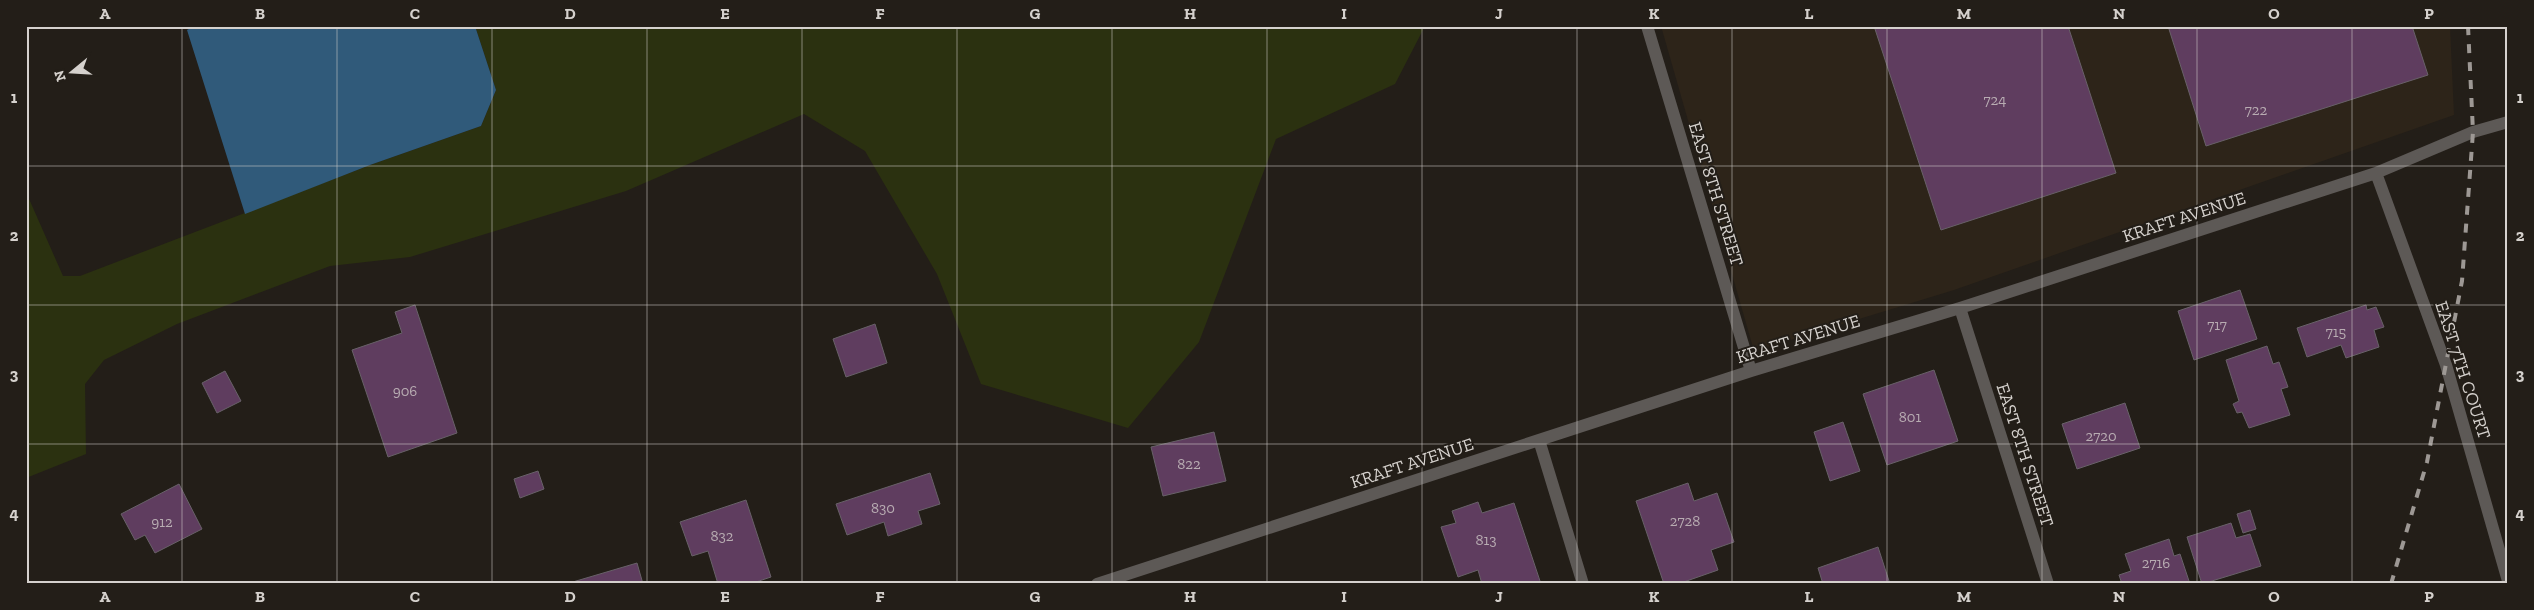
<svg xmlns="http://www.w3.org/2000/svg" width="2534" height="610" font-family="'Zilla Slab',serif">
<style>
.built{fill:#2d2419}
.green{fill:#2b3110}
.water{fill:#305a7a}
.building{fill:#5f3d5f;stroke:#686168}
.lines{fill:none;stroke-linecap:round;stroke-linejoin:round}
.street{stroke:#5d5956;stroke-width:12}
.rail{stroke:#9d9894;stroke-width:4;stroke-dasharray:9 9;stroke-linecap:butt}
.grid{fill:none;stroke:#d5d1cd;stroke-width:1;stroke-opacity:0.55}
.labels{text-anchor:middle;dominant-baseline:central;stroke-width:4;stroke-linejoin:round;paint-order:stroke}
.number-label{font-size:15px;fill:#b8acb2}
.street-label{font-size:18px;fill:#d5d1cd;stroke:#231e18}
.neatline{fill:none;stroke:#d5d1cd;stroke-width:2}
.grid-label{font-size:16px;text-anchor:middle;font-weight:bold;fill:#d5d1cd}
</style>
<rect width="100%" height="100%" fill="#231e18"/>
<path class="built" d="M1661,26H2450L2454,115L1954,290L1754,351Z"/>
<path class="green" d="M475,26H1425L1395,84L1276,139L1199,342L1128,428L981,384L937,274L865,151L804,114L626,191L410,257L330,266L177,324L104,360L85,384L86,454L26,478V192L63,276H80L370,165L481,126L496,90Z"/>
<path class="water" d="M194,26H475L496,90L481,126L370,165L245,214L187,30Z"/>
<path class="building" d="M1874,26H2068L2116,173L1941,230Z
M2168,26H2412L2428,75L2206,146Z
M2240,290L2257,339L2194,360L2178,311Z
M415,305L457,433L388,457L352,350L402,333L395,312Z
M2366,305L2367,310L2376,307L2384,327L2374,330L2379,347L2346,358L2341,345L2307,357L2297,328Z
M875,324L887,363L846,377L833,339Z
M2267,346L2273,364L2279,362L2288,387L2281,389L2290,415L2249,428L2242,412L2237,413L2233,404L2239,401L2226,360Z
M1934,370L1958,441L1887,465L1863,394Z
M225,371L241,401L217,413L202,383Z
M2125,403L2140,448L2077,469L2062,424Z
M1843,422L1860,471L1830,481L1814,432Z
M1214,432L1226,481L1163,496L1151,447Z
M538,471L544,489L520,498L514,479Z
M930,473L940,504L918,511L922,524L888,536L884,522L847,535L836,504Z
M1688,483L1694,501L1717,493L1734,542L1711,550L1718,570L1678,584H1664L1636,501Z
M179,484L202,529L155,553L145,535L135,540L121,514Z
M746,500L771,577L750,584H718L708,551L692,556L680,522Z
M1478,502L1482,513L1514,503L1541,584H1482L1478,570L1458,577L1441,527L1456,523L1452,511Z
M2250,510L2256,529L2243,533L2237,514Z
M2231,523L2236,538L2250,534L2261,566L2202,584L2187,537Z
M2169,539L2174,556L2180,554L2190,584H2122L2119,575L2131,571L2125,554Z
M1878,547L1890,584H1823L1818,568Z
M637,563L643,584H566Z"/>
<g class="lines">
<path class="street" d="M1647,26L1751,371
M2376,173L2446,365L2508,581
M1960,308L2048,584
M1539,440L1583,584
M1097,584L1751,371L1960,308L2376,173L2473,132L2508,122"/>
<path class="rail" d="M2391,584L2427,462L2462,281L2473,132L2468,26"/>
</g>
<path class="grid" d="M182,26V584M337,26V584M492,26V584M647,26V584M802,26V584M957,26V584M1112,26V584M1267,26V584M1422,26V584M1577,26V584M1732,26V584M1887,26V584M2042,26V584M2197,26V584M2352,26V584M26,166H2508M26,305H2508M26,444H2508"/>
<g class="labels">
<g class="number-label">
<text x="1995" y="100">724</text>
<text x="2256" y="110">722</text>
<text x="2217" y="325">717</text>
<text x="2336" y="332">715</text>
<text x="405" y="391">906</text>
<text x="1910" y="417">801</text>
<text x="2101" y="436">2720</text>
<text x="1189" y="464">822</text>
<text x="883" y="508">830</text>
<text x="1685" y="521">2728</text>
<text x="162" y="522">912</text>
<text x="722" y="536">832</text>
<text x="1486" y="540">813</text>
<text x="2156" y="563">2716</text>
</g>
<g class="street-label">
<text transform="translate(1716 194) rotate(73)">EAST 8TH STREET</text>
<text transform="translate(2184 217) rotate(-18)">KRAFT AVENUE</text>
<text transform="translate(1798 339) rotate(-17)">KRAFT AVENUE</text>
<text transform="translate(2463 370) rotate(72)">EAST 7TH COURT</text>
<text transform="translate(2025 455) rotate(72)">EAST 8TH STREET</text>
<text transform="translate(1412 463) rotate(-18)">KRAFT AVENUE</text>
</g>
</g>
<rect width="2534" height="610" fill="none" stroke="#231e18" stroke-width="55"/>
<g transform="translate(72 72) rotate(252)" stroke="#231e18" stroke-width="4" paint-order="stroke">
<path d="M0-4L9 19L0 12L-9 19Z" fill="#d5d1cd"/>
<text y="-8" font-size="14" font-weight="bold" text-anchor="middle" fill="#d5d1cd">N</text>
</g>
<rect x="28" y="28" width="2478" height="554" class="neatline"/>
<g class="grid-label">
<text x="105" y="19">A</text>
<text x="260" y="19">B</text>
<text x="415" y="19">C</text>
<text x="570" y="19">D</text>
<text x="725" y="19">E</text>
<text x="880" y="19">F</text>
<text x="1035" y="19">G</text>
<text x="1190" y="19">H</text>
<text x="1344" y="19">I</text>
<text x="1499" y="19">J</text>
<text x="1654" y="19">K</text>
<text x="1809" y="19">L</text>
<text x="1964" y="19">M</text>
<text x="2119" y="19">N</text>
<text x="2274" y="19">O</text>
<text x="2429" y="19">P</text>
<text x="14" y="103">1</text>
<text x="2520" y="103">1</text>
<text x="14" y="241">2</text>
<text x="2520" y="241">2</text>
<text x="14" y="380">3</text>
<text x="2520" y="380">3</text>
<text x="14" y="519">4</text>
<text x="2520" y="519">4</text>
<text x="105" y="602">A</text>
<text x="260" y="602">B</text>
<text x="415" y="602">C</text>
<text x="570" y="602">D</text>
<text x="725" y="602">E</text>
<text x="880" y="602">F</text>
<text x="1035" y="602">G</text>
<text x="1190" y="602">H</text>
<text x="1344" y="602">I</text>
<text x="1499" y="602">J</text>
<text x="1654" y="602">K</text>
<text x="1809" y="602">L</text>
<text x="1964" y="602">M</text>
<text x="2119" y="602">N</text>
<text x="2274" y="602">O</text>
<text x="2429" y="602">P</text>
</g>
</svg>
